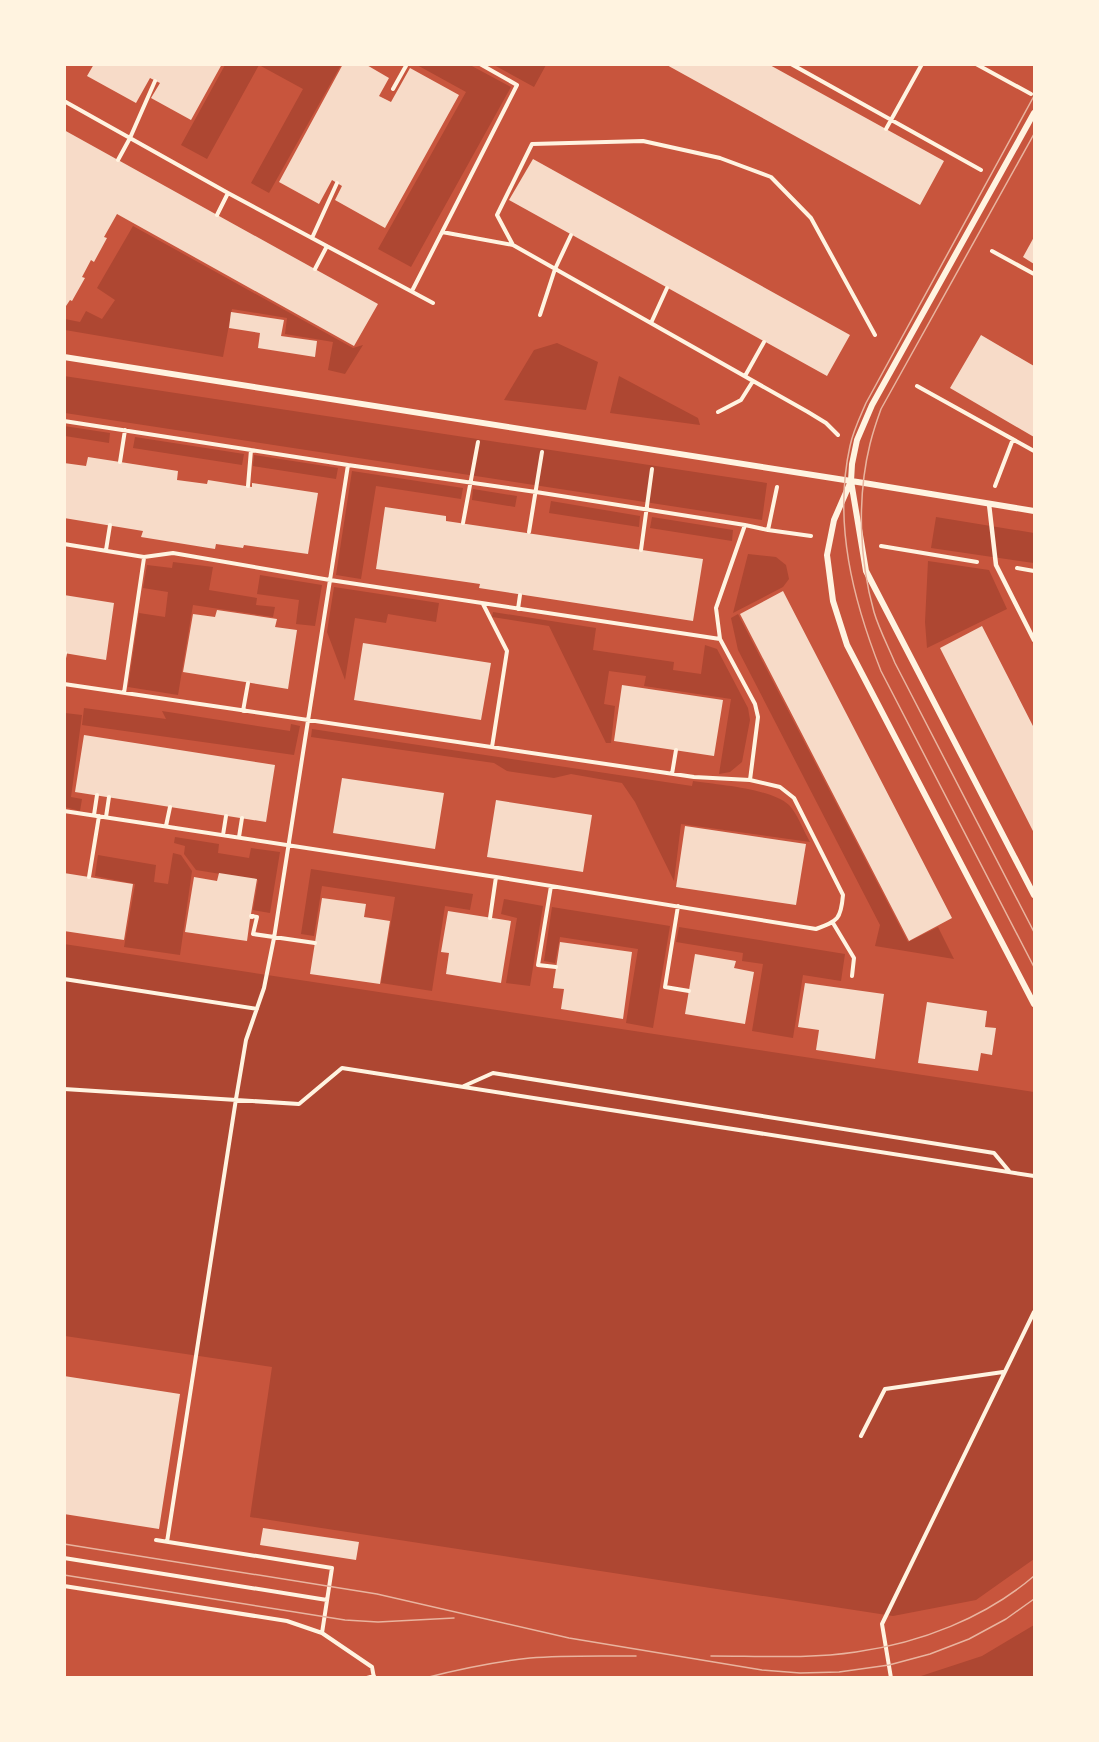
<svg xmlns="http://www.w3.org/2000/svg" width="1099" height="1742" font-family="Poppins,sans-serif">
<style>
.green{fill:#ae4732}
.building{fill:#f7dbc8}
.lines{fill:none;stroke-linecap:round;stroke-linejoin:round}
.path{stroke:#fff3e0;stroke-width:4}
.service{stroke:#fff3e0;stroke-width:4.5}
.minor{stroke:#fff3e0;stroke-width:6}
.tram{stroke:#e9b49f;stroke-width:1.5}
</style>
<rect width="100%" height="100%" fill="#c8553d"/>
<path class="green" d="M225,65H341L269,193L251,183L303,89L259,65L207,159L181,145Z
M417,65H470L511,87L411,267L378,249L466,92Z
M494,65H546L534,87Z
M133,226L353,348L363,345L345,374L328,370L333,342L285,334L287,318L232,309L223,357L65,330V319L80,322L86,311L102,319L115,300L97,288Z
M557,343L598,362L586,410L504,400L534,350Z
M64,376L767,483L762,520L65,413Z
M619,376L698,418L700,425L610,413Z
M64,426L110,433L109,443L65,436Z
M135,437L244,454L242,465L133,448Z
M254,455L338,468L336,479L253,466Z
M352,471L463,488L461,499L376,486L361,579L336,575Z
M473,489L517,496L515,507L472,500Z
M551,501L640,516L639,527L549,513Z
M652,517L733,530L732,541L650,528Z
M936,517L1034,533V563L931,548Z
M748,554L776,557L786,565L789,579L783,587L733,613Z
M928,561L989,570L1007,609L927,648L925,622Z
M173,562L213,567L209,590L257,598L256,605L275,607L273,617L193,605L178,695L128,687L139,613L165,617L168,592L143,588L147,565L172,568Z
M260,575L322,585L315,626L296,624L299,600L257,594Z
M334,587L439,603L436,622L388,614L386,623L355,618L345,680L327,632Z
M493,612L596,628L593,650L674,662L673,670L701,674L705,645L717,649L748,708L750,720L742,762L730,772L719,774L731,699L644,686L646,676L609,671L604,704L615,706L611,743H606L549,626L492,617Z
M738,614L908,942L938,927L954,959L875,946L880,925L738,650L731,618Z
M84,708L166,719L162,711L290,731L291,724L300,726L294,755L82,725Z
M65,713L82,715L71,797L82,799L80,811L65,807Z
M312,729L692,786L693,781C718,785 770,788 789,805C797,813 804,832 810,842L681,824L674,881L635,802L622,783L571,774L554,778L507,771L494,763L311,737Z
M175,837L219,844L218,853L249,858L251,848L280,852L270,913L253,910L258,880L196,870L184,854L185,846L174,843Z
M173,853L181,855L192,871L180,955L124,947L135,884L95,876L98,855L156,865L154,882L168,884Z
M311,869L473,894L470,910L445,906L432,991L381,983L395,897L322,886L314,936L301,934Z
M504,899L543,906L530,986L506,983L517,918L501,914Z
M552,907L670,926L653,1028L626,1023L638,949L560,937L555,963L544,961Z
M679,927L845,954L841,981L803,975L793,1038L752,1031L763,964L742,961L743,953L676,942Z
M64,944L1034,1092V1559L976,1600L893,1616L250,1517L272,1367L65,1336Z
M1034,1625V1677H918L982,1656Z"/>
<path class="building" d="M94,64H222L191,120L151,98L160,83L150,78L136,103L87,76Z
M343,64H365L389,78L379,96L391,102L410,68L459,95L385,228L335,200L342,186L332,180L319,204L279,182Z
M665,64H768L944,161L920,205Z
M64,130L378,304L354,346L117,214L104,237L107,238L94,262L91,260L82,277L85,278L72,301L70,300L64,309Z
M533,159L850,335L827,376L509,200Z
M1034,237V264L1023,257Z
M231,312L284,320L281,336L317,341L315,357L258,348L260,333L229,328Z
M981,335L1034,366V437L950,388Z
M88,457L178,471L177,480L207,484L208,480L252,487V483L318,493L308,554L244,545L243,548L216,544L215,549L141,537L143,531L64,518V463L86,466Z
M385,507L446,516V521L703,559L693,621L479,588L480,584L376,569Z
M783,591L952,918L909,941L740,614Z
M64,595L114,603L106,660L64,653Z
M217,610L277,619L275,627L297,630L288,689L183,672L193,614L215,617Z
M982,626L1034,728V833L940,648Z
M363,643L491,663L481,720L354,700Z
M622,685L723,700L714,756L614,741Z
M84,735L275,765L266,822L75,792Z
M342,778L444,793L435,849L333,833Z
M496,800L592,815L583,872L487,857Z
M685,826L806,844L796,905L676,887Z
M64,873L133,884L124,940L64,931Z
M219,873L257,879L251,914H254L253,919H250L247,941L185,932L194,877L217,881Z
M322,898L366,904L364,917L390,921L380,984L310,974Z
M448,911L511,921L501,983L446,974L449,953L441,952Z
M560,942L632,952L623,1019L561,1009L564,989L553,988Z
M695,954L736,961L734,968L754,972L745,1024L685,1014Z
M805,983L884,994L875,1059L816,1050L819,1030L798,1027Z
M927,1002L987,1011L985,1027L996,1028L992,1055L981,1053L978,1071L918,1063Z
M64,1376L180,1394L159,1529L64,1514Z
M263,1528L359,1542L356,1560L260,1545Z"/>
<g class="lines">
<path class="path" d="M791,64L981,170
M976,64L1031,94
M393,89L407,64
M64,101L228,193L433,303
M886,129L922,64
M118,160L130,138L155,81
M217,215L228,193
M442,232L513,245L808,412L826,423L838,435
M312,238L337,183
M513,245L497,215L532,144L643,141L720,158L771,177L811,218L875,335
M992,251L1034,274
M315,269L327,246
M412,291L517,85L480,64
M540,315L555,269L571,235
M651,323L667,288
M745,376L764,342
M917,386L1034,451
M718,412L741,400L753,381
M64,421L348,465L536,492L745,525L768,530L811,536
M120,462L125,430
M248,486L251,450
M995,486L1013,439
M463,523L478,442
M745,525L716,608L720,639L755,704L758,717L750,780
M768,530L777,487
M529,532L542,452
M64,544L144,557L173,553L330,580L720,639
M881,546L977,562
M106,550L110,525
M641,550L652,469
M1017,568L1034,571
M483,604L507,651L492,747
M518,609L520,595
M64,658L65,653
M64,684L694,777L750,780L780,787L794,798L843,895C841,919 838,921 816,929L496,877L64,811
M124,693L144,558
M243,711L248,683
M672,774L676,750
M94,815L97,795
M106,817L109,797
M166,826L170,807
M223,835L226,816
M239,837L242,818
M89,877L99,816
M551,886L538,965L556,967
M678,906L665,987L689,991
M251,916L257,917L253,934L315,943
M490,918L496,877
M833,923L854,958L852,976
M64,979L257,1009
M464,1086L493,1073L994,1153L1009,1171
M64,1089L299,1104L342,1068L1034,1176
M861,1436L885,1389L1003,1372
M156,1540L332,1568L322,1633L372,1667L374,1678
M167,1542L236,1099L246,1040L264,988L274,938L348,465
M64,1558L327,1600
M64,1586L287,1621L322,1633
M367,1678L374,1676
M891,1678L882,1624L1034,1312"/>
<path class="service" d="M989,504L996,565L1034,640"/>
<path class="minor" d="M1034,113L872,405L857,440L852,464L851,481L866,571L1034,895
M64,357L864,483L1034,511
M851,481L834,520L827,555L833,601L847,645L1034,1004"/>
<path class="tram" d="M1034,96L866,403C860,417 853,431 850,446C833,523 853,600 881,671L1034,967
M1034,134L881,409C877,420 873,432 870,444C857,497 859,559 874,612C879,629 888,646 895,663L1034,932
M64,1544L377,1594L569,1638L762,1670L800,1673L839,1672L889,1665L930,1654L969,1639L1006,1619L1034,1599
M64,1575L345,1620L378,1622L454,1618
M711,1656C759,1656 809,1659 856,1652C920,1643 985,1618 1034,1576
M425,1678C460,1669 494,1662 530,1658C565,1655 600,1656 636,1656"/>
</g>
<rect width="1099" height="1742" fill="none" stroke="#fff3e0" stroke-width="132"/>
</svg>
